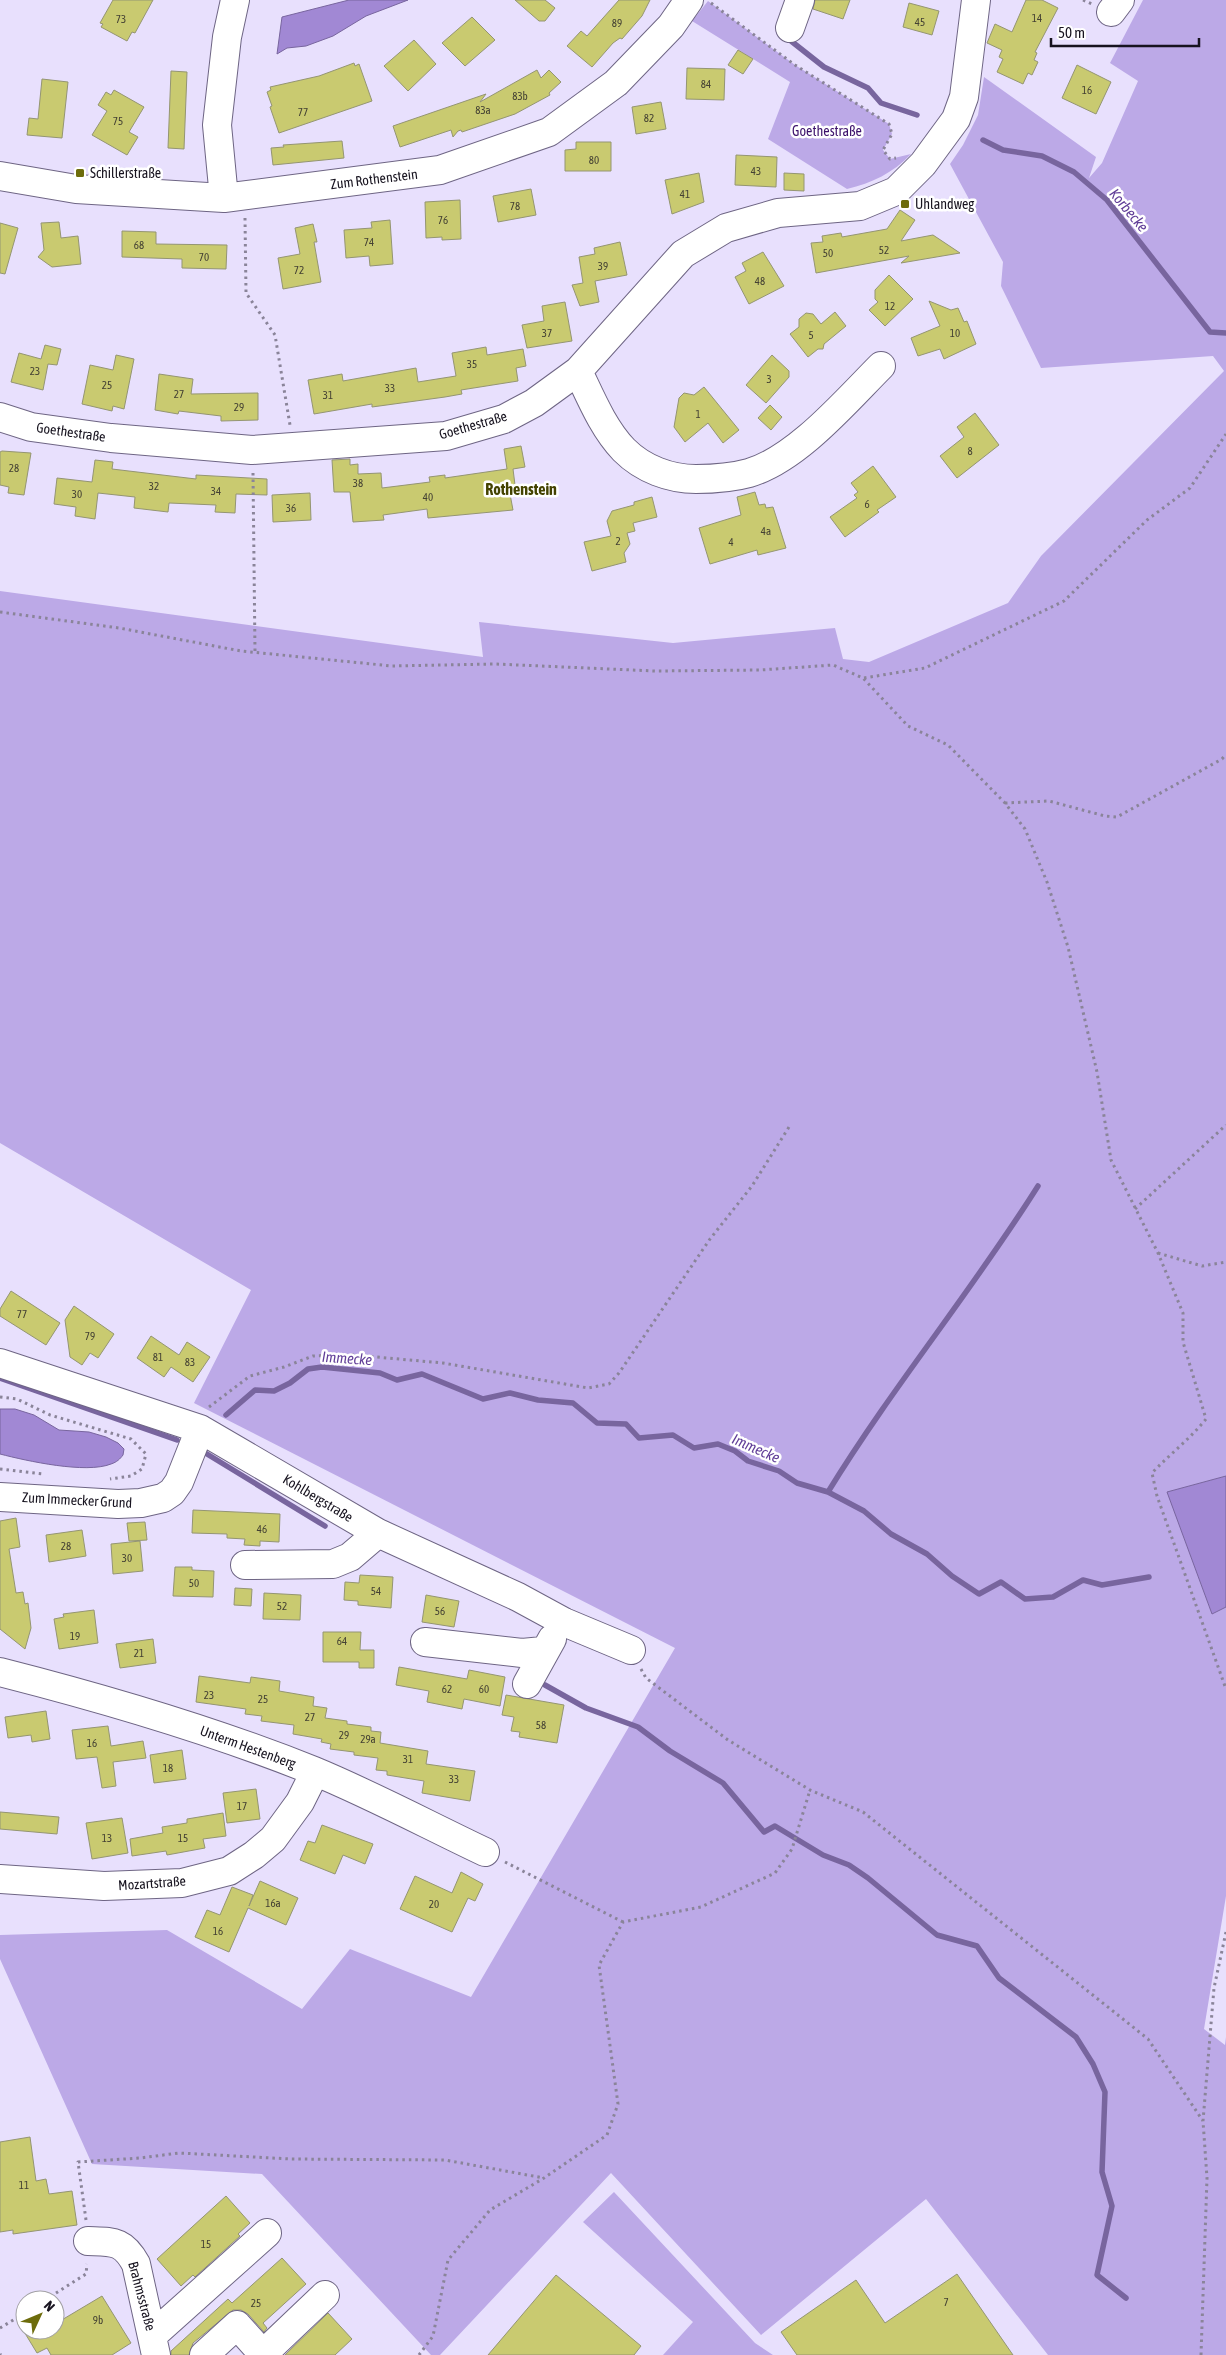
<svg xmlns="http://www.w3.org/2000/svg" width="1226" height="2355" font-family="'Asap Condensed',sans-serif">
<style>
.green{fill:#bca9e7}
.water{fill:#a188d4;stroke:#78659e}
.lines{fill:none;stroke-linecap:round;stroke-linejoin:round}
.stream{stroke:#78659e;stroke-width:5.5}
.building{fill:#c9ca70;stroke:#949572}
.minor-casing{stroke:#6e6584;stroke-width:30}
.path{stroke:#8a8499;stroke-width:3;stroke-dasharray:2.5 4;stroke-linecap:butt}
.minor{stroke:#fff;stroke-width:28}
.poi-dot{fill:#6d6c0c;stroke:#fff;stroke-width:2}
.labels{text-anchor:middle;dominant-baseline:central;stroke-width:5;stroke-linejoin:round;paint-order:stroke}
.number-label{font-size:11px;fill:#444133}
.park-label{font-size:14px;fill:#3c116b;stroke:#fff}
.poi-label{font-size:14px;fill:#17131f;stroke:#fff;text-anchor:start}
.street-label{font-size:14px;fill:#17131f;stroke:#fff}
.water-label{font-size:15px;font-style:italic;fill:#613e98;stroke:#fff}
.quarter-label{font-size:16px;font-weight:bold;fill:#444301;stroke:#fff}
</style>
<rect width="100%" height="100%" fill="#e8e0fd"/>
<path class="green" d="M1143,0H1226V1476L1168,1492L1212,1614L1226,1607V1896L1204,2029L1225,2045L1226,2037V2355H1048L926,2199L761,2335L611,2173L440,2355H431L262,2174L92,2164L0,1959V1935L167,1930L302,2009L350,1949L471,1997L675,1648L194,1403L251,1290L0,1143V591L483,657L479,622L673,643L835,628L843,659L869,662L1008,603L1041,556L1224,371L1213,356L1041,368L1001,286L1003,262L950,164L963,145L978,115L984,77L1096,157L1089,178L1102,163L1138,81L1110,63Z
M708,1L795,65L889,124L892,134L883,150L890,159L911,154C893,173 872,183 847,189L768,139L790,82L692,21Z
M614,2192L755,2343L773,2355H663L693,2322L583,2222Z"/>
<path class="water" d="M349,0H408L366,16L333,36L306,46L287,48L277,54L282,17Z
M0,1409H15L34,1415L59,1430L89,1432L106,1437L118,1443L124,1449L123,1455C120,1459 117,1462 111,1464C86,1474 27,1461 0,1454Z
M1226,1476V1607L1212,1614L1167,1492Z"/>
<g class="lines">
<path class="stream" d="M786,37L824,67L868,88L881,103L917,115
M983,140L1003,150L1042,156L1074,172L1107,200L1210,332L1226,333
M0,1378L177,1440
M226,1415L255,1390L274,1391L290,1383L308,1369L322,1367L380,1373L397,1380L422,1374L483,1399L510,1393L538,1400L573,1403L597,1423L626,1424L639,1438L673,1435L694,1448L718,1444L735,1451L748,1461L779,1471L797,1483L828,1492L864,1511L891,1534L927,1554L952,1576L979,1594L1001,1582L1025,1599L1053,1597L1083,1580L1102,1585L1149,1577
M207,1454L325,1526
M828,1492C893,1386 972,1291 1038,1186
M545,1685L586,1708L638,1727L670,1751L723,1783L764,1832L775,1826L823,1855L849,1865L868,1878L937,1935L977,1946L999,1978L1076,2037L1093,2064L1105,2092L1102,2172L1112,2206L1097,2275L1126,2298"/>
</g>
<path class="building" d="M113,0H153L135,33L132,32L127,41L101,27L103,24L100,23Z
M515,0H545L555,8L545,21H539Z
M619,0H650L642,16L622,39L620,38L613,43L592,67L567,46L581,31L587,36Z
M815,0H850L843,19L813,9Z
M1026,0H1042L1058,8L1035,52L1037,53L1034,60L1038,62L1032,75L1028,73L1023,84L997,72L1003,59L999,57L1002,50L987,43L995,24L1012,32Z
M909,3L939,11L932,35L903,27Z
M472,17L495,40L465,66L442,43Z
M414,40L436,64L408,91L384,66Z
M738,50L753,59L743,74L728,65Z
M354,63L355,66L359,64L372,101L279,133L270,107L272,106L267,92L271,90L270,87L319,76Z
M1077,65L1111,82L1096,114L1062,98Z
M687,68L725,69L724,100L686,99Z
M537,70L541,78L549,70L561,82L549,93L550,95L515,114L462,132L461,130L458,131L453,137L451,130L400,147L393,126L486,94L480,102Z
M171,71L187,72L184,149L168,148Z
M42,79L68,82L62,138L27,135L29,118L38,119Z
M114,90L144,107L129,132L138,137L127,155L92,135L107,111L98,105L106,92L111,95Z
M661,102L666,129L636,134L632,107Z
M342,141L344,158L273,165L271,148L284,147L283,145Z
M576,142H611V171H565V150L576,149Z
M736,155L777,157L776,187L735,185Z
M699,173L704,202L672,214L665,180Z
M784,173L804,174V191L784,190Z
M531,189L536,215L498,222L493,196Z
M460,200L461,239L442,240V237L426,238L425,202Z
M900,210L915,220L901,241L933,235L960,253L901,263L909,256L816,273L811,243L823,242L822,236L841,233L842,237L887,229Z
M390,220L393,264L370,266L369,256L346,258L344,230L372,228L371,222Z
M59,222L61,238L78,236L81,264L52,267L38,257L44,250L41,223Z
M0,223L18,228L5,274L0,273Z
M313,224L317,242H314L321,282L283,289L278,258L300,254L295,228Z
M122,231L156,232V244L227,245L226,269L182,268V259L122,257Z
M620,242L627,275L595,281L599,302L580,306L572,285L583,283L579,257L595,254L594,248Z
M763,252L784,286L749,304L735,277L746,271L742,263Z
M889,275L913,299L885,326L869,310L878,302L875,299V290Z
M929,301L951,310L958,308L964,322L967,321L976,344L944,359L940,349L918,356L911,338L940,326Z
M565,302L572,341L527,348L522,325L544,321L542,306Z
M835,312L846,326L824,344L823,349H818L808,357L790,334L799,327V319L806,313L813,314L821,324Z
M45,345L61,349L57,365L48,364L43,390L11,382L19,353L41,359Z
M486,347L487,355L523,349L526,366L516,368L518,381L461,390L462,394L445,397L372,407V404L314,414L308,380L342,374L343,381L416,368L418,382L456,376L452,353Z
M116,355L134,359L124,409L113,406L112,411L82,404L90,365L113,370Z
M772,355L789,371V377L766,403L746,385Z
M159,374L193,379L191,394L258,393V420L221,421V416L179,411L178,414L155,410Z
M704,387L739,430L723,443L708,423L685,442L674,427L679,398L684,393L694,395Z
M770,405L782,417L771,430L758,418Z
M975,413L999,445L957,478L940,456L964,437L957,427Z
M521,446L525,467L513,469L516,493L510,494L513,510L428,518L427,509L383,515L384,520L353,522L350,492H334L332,460L350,459V465L358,464V474L381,473L382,488L430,482L429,477L445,475V478L507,469L504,449Z
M2,451L31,453L24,495L8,493L9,487L0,485V452Z
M95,460L113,462L112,469L196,479V475L267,479V495L236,494L235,513L215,512L216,505L169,503L168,512L134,508L135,497L98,493L95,519L75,516L76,507L54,504L57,478L92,482Z
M873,466L896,497L877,510L879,512L845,537L830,517L857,498L854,495L858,492L851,483Z
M755,492L759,505L765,504L766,508L773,507L786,548L758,555L757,550L710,564L699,528L741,515L737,497Z
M310,493L311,520L273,522L272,495Z
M652,497L657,517L633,523L635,531L627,533L630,544L624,553L626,562L592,571L584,542L611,536L607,521L612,511L634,505V502Z
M11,1291L60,1323L46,1345L0,1316V1309Z
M74,1306L114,1334L98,1358L90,1353L82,1365L70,1357L65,1320Z
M151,1336L179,1355L187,1342L210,1357L193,1382L171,1367L164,1377L137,1358Z
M193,1510L280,1514L279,1542L260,1541V1546L244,1545L245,1539L227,1538V1534L192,1533Z
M16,1518L20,1547L9,1549L16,1593L23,1592L25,1604L28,1603L31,1628L25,1649L0,1629V1521Z
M145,1522L147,1540L129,1541L127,1523Z
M82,1530L86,1556L49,1562L46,1535Z
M140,1541L143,1571L113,1574L111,1544Z
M175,1567H192V1570L214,1571L213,1597L173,1596Z
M360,1575L393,1577L391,1608L358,1605V1601L344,1600L345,1582L359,1583Z
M235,1588L252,1589L251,1606L234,1605Z
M264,1593L301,1595L300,1620L263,1619Z
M426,1595L459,1601L454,1627L422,1622Z
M94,1610L98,1643L59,1649L54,1619L64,1617L63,1614Z
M323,1632H361L360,1650H374V1668H359V1662H323Z
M153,1639L156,1663L120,1668L116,1644Z
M399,1667L467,1679L469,1670L505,1677L500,1706L464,1699L462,1709L427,1702L429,1691L396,1685Z
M199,1676L250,1683L251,1677L280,1681L279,1691L314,1697L313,1706L327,1708L325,1718L347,1721V1724L371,1727V1731L381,1732L380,1743L428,1751L426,1764L475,1771L470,1801L422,1793L424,1781L387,1775V1771L376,1770L378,1758L354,1755V1752L330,1749L331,1744L321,1742L322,1739L293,1734L294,1725L261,1721L262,1716L245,1714L246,1709L196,1702Z
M506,1695L564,1705L557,1743L519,1737L520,1732L511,1731L514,1717L502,1715Z
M46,1711L50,1739L32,1742L31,1735L8,1738L5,1717Z
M108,1726L111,1746L143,1741L146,1758L113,1762L116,1786L102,1788L97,1757L76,1759L72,1730Z
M182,1750L186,1779L154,1783L150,1755Z
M256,1789L260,1819L227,1823L223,1793Z
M0,1812L59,1817L57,1834L0,1829Z
M223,1813L226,1836L203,1839L205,1848L167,1855L166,1851L132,1856L130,1839L163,1833L162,1827L187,1823V1819Z
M122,1818L128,1853L92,1859L86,1823Z
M322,1825L373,1844L365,1864L343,1855L335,1874L300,1860L308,1841L315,1843Z
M461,1872L483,1884L475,1901L468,1898L452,1932L400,1909L415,1876L452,1893Z
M260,1881L298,1898L286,1925L248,1908L229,1952L195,1937L207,1910L220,1915L232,1887L253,1895L249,1906Z
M30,2137L36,2181L46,2179L49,2194L72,2191L77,2225L13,2234V2230L0,2232V2142Z
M226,2196L250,2223L238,2234L240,2236L195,2277L193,2275L181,2286L157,2259Z
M282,2258L306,2284L263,2323L267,2328L264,2332L248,2314L241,2310H233L193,2343L189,2355H171V2351L228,2299L232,2303Z
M957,2274L1013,2355H797L781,2332L856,2280L885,2323Z
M556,2275L641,2346L634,2355H488Z
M102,2296L131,2343L112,2355H51L47,2348L37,2353L23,2330H55V2324Z
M328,2313L352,2339L335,2355H285Z"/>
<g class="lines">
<defs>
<path id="minor" d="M1111,12L1120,0
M790,28L800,0
M0,176L76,189L224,198L440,170L549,132L616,83L671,26L689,0
M224,198L217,125L227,37L235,0
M578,371C591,398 603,428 624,450C643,469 670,479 696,479C714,479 731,478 749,473C797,459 846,401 881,366
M0,417L31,427L111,438L252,450L446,436L504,419L534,403L578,371L683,254L726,228L778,213L860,206L896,191L923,164L956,119L964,97L976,0
M0,1363L200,1429L378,1533L518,1597L564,1622L631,1650
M0,1497L118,1504L141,1503L163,1498L172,1492L179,1482L200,1429
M245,1565L333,1564L350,1557L378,1533
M425,1642L522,1653L543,1651
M0,1672C106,1699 212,1730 314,1771C372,1795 428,1825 485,1852
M527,1684L552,1639
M0,1879L104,1886L182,1883L229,1871L254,1855L273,1839L300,1802L315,1772
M88,2241C113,2242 123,2240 136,2264L156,2355
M153,2335L267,2233
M204,2355L237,2325L263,2354L325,2295"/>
</defs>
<use href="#minor" class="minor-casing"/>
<path class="path" d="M1083,0L1092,4
M711,3L795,65L889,124L892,134L883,150L890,159L896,158
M245,218L246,293L275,335L290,425
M253,473L255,652
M0,612L119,628L241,651L392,666L496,664L655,671L760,670L833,665L863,678L908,726L948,745L1005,803L1025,829L1047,882L1068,947L1097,1072L1111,1160L1158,1253L1183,1313V1342L1206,1419C1190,1439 1170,1454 1152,1473L1157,1496L1226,1689
M864,678L925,668L1064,601L1147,520L1190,488L1226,434
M1005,803L1049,801L1105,816L1117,817L1222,759L1226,754
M1135,1209L1226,1125
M1158,1253L1202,1266L1226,1262
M0,1397L17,1399L50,1415L131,1439L146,1454L142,1469L131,1476L110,1479
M209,1407L250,1376L284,1367L313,1356L354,1355L443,1363L588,1388L609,1384L619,1373L710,1239L752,1186L789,1127
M0,1469L44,1474
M641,1669L646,1678L728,1740L810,1790L863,1812L1148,2039L1203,2121
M505,1862L623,1922
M86,2220L78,2162L140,2158L179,2153L291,2159L445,2160L544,2178
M45,2300L86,2274L87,2264
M0,2328L25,2313
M0,2354L1,2355
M419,2355L433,2336L448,2260L490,2210L544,2178L607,2135L618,2104L599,1965L623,1922L701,1907L775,1873L792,1849L810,1790
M1201,2355L1207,2178L1203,2121L1214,1988L1226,1932"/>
<use href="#minor" class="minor"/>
</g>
<g class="poi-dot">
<rect x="75" y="168" width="10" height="10" rx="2.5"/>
<rect x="900" y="199" width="10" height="10" rx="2.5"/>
</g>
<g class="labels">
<g class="number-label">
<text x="1037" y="18">14</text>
<text x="121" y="19">73</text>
<text x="920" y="22">45</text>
<text x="617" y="23">89</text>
<text x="706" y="84">84</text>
<text x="1087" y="90">16</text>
<text x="520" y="96">83b</text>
<text x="483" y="110">83a</text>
<text x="303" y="112">77</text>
<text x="649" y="118">82</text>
<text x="118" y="121">75</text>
<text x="594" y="160">80</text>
<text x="756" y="171">43</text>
<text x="685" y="194">41</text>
<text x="515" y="206">78</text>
<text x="443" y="220">76</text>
<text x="369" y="242">74</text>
<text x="139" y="245">68</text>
<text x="884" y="250">52</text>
<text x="828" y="253">50</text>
<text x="204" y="257">70</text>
<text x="603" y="266">39</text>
<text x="299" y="270">72</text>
<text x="760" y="281">48</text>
<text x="890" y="306">12</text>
<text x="547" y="333">37</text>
<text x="955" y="333">10</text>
<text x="811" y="335">5</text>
<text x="472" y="364">35</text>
<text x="35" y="371">23</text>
<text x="769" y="379">3</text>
<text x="107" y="385">25</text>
<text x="390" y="388">33</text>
<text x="179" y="394">27</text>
<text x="328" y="395">31</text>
<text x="239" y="407">29</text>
<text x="698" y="414">1</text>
<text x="970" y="451">8</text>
<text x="14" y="468">28</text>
<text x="358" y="483">38</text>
<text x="154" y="486">32</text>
<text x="216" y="491">34</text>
<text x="77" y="494">30</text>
<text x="428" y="497">40</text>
<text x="867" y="504">6</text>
<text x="291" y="508">36</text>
<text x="766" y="531">4a</text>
<text x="618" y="541">2</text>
<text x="731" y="542">4</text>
<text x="22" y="1314">77</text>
<text x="90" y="1336">79</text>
<text x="158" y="1357">81</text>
<text x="190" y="1362">83</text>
<text x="262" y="1529">46</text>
<text x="66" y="1546">28</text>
<text x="127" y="1558">30</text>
<text x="194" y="1583">50</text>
<text x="376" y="1591">54</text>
<text x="282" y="1606">52</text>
<text x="440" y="1611">56</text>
<text x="75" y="1636">19</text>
<text x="342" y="1641">64</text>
<text x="139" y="1653">21</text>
<text x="447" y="1689">62</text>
<text x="484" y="1689">60</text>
<text x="209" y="1695">23</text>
<text x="263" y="1699">25</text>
<text x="310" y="1717">27</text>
<text x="541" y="1725">58</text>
<text x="344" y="1735">29</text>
<text x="368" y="1739">29a</text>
<text x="92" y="1743">16</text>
<text x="408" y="1759">31</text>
<text x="168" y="1768">18</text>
<text x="454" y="1779">33</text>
<text x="242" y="1806">17</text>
<text x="107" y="1838">13</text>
<text x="183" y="1838">15</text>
<text x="273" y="1903">16a</text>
<text x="434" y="1904">20</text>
<text x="218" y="1931">16</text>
<text x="24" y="2185">11</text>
<text x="206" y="2244">15</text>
<text x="946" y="2302">7</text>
<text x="256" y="2303">25</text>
<text x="98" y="2320">9b</text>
</g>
<g class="park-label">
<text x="827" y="131">Goethestraße</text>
</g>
<g class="poi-label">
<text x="90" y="173">Schillerstraße</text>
<text x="915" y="204">Uhlandweg</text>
</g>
<g class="street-label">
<text transform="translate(374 179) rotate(-7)">Zum Rothenstein</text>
<text transform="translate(473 425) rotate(-16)">Goethestraße</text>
<text transform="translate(71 432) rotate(8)">Goethestraße</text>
<text transform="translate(318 1498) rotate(31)">Kohlbergstraße</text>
<text transform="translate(77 1500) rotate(3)">Zum Immecker Grund</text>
<text transform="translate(248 1747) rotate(20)">Unterm Hestenberg</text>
<text transform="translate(152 1883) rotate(-4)">Mozartstraße</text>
<text transform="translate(142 2296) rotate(75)">Brahmsstraße</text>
</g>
<g class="water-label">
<text transform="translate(1129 210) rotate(50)">Korbecke</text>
<text transform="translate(347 1358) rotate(4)">Immecke</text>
<text transform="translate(756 1448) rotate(24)">Immecke</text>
</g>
<g class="quarter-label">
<text x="521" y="489">Rothenstein</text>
</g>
</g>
<g transform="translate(40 2315) rotate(46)"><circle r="24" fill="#ffffff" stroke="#a2a1a5"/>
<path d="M0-4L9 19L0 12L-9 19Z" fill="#6d6c0c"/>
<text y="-8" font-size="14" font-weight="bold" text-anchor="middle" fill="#17131f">N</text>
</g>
<path d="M1051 38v8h148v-8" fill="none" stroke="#17131f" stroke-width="2.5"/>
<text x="1058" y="38" font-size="15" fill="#17131f" stroke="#ffffff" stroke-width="4" paint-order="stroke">50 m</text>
</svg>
